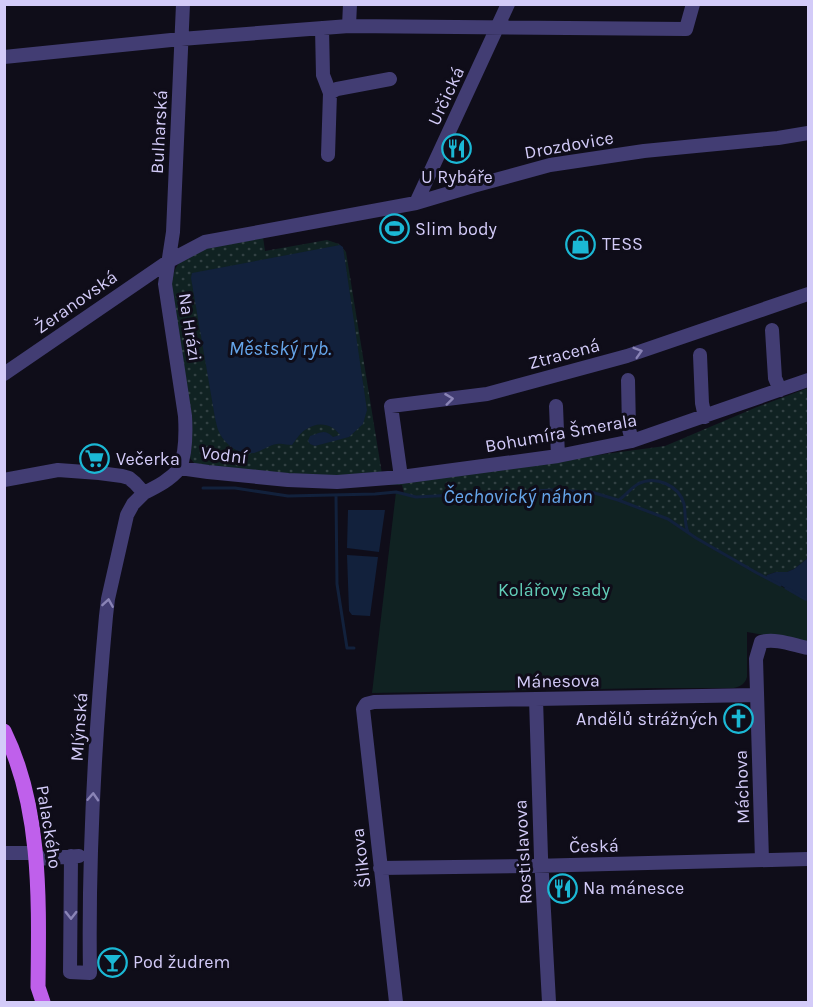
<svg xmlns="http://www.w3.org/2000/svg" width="813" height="1007" font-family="Karla,sans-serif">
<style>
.grass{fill:url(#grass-dots)}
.green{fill:#102222}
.water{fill:#12213c}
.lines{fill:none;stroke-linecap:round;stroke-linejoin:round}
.stream{stroke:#12213c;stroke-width:3}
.minor{stroke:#423d73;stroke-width:14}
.major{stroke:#bf60eb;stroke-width:15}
.oneway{stroke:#8a84b6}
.labels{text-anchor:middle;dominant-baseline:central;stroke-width:6;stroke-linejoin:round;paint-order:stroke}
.street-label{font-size:18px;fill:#d3cbf8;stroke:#0f0d19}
.poi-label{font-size:18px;fill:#d3cbf8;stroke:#0f0d19;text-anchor:start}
.park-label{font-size:18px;fill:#62ceb9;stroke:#0f0d19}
.water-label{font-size:20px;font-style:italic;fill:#66a6eb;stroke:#0f0d19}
</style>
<defs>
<pattern id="grass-dots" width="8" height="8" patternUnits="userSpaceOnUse" patternTransform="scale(1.5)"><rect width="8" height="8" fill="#102222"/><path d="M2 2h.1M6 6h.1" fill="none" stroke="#324143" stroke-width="1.8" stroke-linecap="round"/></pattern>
</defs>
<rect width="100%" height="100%" fill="#0f0d19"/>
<path class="grass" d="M263,237L265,251L327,240L339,244L346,252L382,474L301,476L195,464L190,458L171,283C173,274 175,267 181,261C199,244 240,241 263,237Z
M808,388V558L794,569L787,572H776L767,575L766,577L696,538L668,519L618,500L591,492L552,490L413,497L404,493L402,485H387V483L665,446L757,407Z"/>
<path class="green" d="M552,490L591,492L618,500L668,519L696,538L757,573L805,599H808V643L747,632V677C745,684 741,686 734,688H657L372,693L396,492L416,497Z"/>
<path class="water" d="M340,245L343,247L367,410L363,424L349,437L315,446L310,444L308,441L310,436C319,433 325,428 333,437L340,435C332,423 317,421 305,430C300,433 296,440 292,445C286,445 282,443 277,444C269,445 262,451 254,453C240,456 225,445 219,432C217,428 216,422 215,418L191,278L192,273Z
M348,510H385L379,552L347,548Z
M347,555L378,557L370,616L352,615L349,611Z
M808,558V599H805L766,577L767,575L776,572H787L794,569Z"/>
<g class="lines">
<path class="stream" d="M203,488H235L288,496L375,494L396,492L416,497L552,490L591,492L618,500L668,519L696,538L757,573L780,585
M336,496L337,584L347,648H354
M619,500C626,495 631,488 638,484C655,475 679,485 684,504C686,514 684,523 688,532
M786,588L805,599H808"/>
<path class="minor" d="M349,26L350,4
M322,28L323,75L330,93L328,155
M4,57L181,39L349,26L686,29L693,4
M330,93L337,89L390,79
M416,203L508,4
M772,330L775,378L780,390
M700,355L702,403L705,417
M4,374L169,261L205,242L416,203L473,186L550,165L644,151L778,138L808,133
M628,380L629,429L632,441
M556,406L558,456
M180,468C186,452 186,433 185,416L165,284L173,232L183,4
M401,477L391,406L487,394L627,356L808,294
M4,480L58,470L99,473L122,476L129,478L135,483L144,493C158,486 170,480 180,468L208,472L288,480L337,482L401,477L558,456L632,441L808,380
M536,699L541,857L549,1002
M4,853H36
M71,856L70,972L90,973C88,854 95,735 106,616L108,599L127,515L133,504L144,493
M36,859L79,856
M762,860L756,659L761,642C776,638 793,645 808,648
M380,868L532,866L808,859
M396,1002L363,709L366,704L374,702L757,695"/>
<path class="major" d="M4,731C42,808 39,902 38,987L43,1002"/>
</g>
<defs><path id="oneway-chevron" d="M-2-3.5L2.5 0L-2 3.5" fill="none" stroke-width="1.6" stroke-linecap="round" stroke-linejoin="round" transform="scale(1.5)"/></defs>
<g class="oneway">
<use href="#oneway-chevron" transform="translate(638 352) rotate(-17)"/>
<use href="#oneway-chevron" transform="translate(449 399) rotate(-7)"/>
<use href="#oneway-chevron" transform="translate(108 603) rotate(-81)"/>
<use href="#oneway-chevron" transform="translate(93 797) rotate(-87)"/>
<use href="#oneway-chevron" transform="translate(71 915) rotate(90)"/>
</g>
<defs>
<symbol id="restaurant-ring" viewBox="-11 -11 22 22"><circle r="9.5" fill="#0f0d19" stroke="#1bb8d5" stroke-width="1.5"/><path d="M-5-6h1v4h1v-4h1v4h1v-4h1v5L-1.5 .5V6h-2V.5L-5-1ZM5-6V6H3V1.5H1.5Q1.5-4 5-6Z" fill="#1bb8d5"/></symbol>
<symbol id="stadium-ring" viewBox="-11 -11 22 22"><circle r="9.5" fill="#0f0d19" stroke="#1bb8d5" stroke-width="1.5"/><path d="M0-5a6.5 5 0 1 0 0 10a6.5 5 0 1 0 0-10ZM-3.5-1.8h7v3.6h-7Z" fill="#1bb8d5"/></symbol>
<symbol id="shop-ring" viewBox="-11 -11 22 22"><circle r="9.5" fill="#0f0d19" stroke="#1bb8d5" stroke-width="1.5"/><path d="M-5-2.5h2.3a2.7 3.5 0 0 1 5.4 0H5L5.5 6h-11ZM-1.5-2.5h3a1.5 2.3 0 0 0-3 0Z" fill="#1bb8d5"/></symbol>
<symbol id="supermarket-ring" viewBox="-11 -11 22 22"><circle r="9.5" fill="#0f0d19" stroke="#1bb8d5" stroke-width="1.5"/><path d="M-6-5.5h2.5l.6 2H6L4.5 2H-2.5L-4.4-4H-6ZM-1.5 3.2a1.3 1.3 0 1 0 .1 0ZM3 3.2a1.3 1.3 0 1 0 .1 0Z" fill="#1bb8d5"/></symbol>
<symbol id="church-ring" viewBox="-11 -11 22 22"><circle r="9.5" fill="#0f0d19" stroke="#1bb8d5" stroke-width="1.5"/><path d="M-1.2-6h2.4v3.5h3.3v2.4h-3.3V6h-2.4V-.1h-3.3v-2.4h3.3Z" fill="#1bb8d5"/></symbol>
<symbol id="bar-ring" viewBox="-11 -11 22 22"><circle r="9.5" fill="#0f0d19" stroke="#1bb8d5" stroke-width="1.5"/><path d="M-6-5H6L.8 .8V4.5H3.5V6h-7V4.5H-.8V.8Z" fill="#1bb8d5"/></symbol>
</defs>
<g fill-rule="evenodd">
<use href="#restaurant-ring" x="440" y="132" width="33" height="33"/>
<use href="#stadium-ring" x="378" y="212" width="33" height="33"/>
<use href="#shop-ring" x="564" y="228" width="33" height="33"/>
<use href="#supermarket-ring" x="78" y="442" width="33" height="33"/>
<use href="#church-ring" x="722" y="702" width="33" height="33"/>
<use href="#restaurant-ring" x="546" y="872" width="33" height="33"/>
<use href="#bar-ring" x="96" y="946" width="33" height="33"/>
</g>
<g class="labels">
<g class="street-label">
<text transform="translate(446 96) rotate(-65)">Určická</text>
<text transform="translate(159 132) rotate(-87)">Bulharská</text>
<text transform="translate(569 145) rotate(-10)">Drozdovice</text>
<text transform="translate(76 302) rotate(-35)">Žeranovská</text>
<text transform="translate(190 327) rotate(81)">Na Hrázi</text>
<text transform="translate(564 354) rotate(-15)">Ztracená</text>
<text transform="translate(561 433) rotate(-10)">Bohumíra Šmerala</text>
<text transform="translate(224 455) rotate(7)">Vodní</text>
<text transform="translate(558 681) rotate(-1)">Mánesova</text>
<text transform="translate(79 727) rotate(-86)">Mlýnská</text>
<text transform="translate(742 787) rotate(-92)">Máchova</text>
<text transform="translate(49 827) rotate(81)">Palackého</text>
<text transform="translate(594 846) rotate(-1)">Česká</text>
<text transform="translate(523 852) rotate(-93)">Rostislavova</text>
<text transform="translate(361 858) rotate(-97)">Šlikova</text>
</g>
<g class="poi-label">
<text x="457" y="177" text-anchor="middle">U Rybáře</text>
<text x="415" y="229">Slim body</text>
<text x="602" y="244">TESS</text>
<text x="116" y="459">Večerka</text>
<text x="718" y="719" text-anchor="end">Andělů strážných</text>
<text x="583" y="888">Na mánesce</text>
<text x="133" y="962">Pod žudrem</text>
</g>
<g class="park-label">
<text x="554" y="590">Kolářovy sady</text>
</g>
<g class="water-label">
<text x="280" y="348">Městský ryb.</text>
<text x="518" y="496">Čechovický náhon</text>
</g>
</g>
<rect width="813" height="1007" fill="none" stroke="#d3cbf8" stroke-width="12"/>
</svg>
